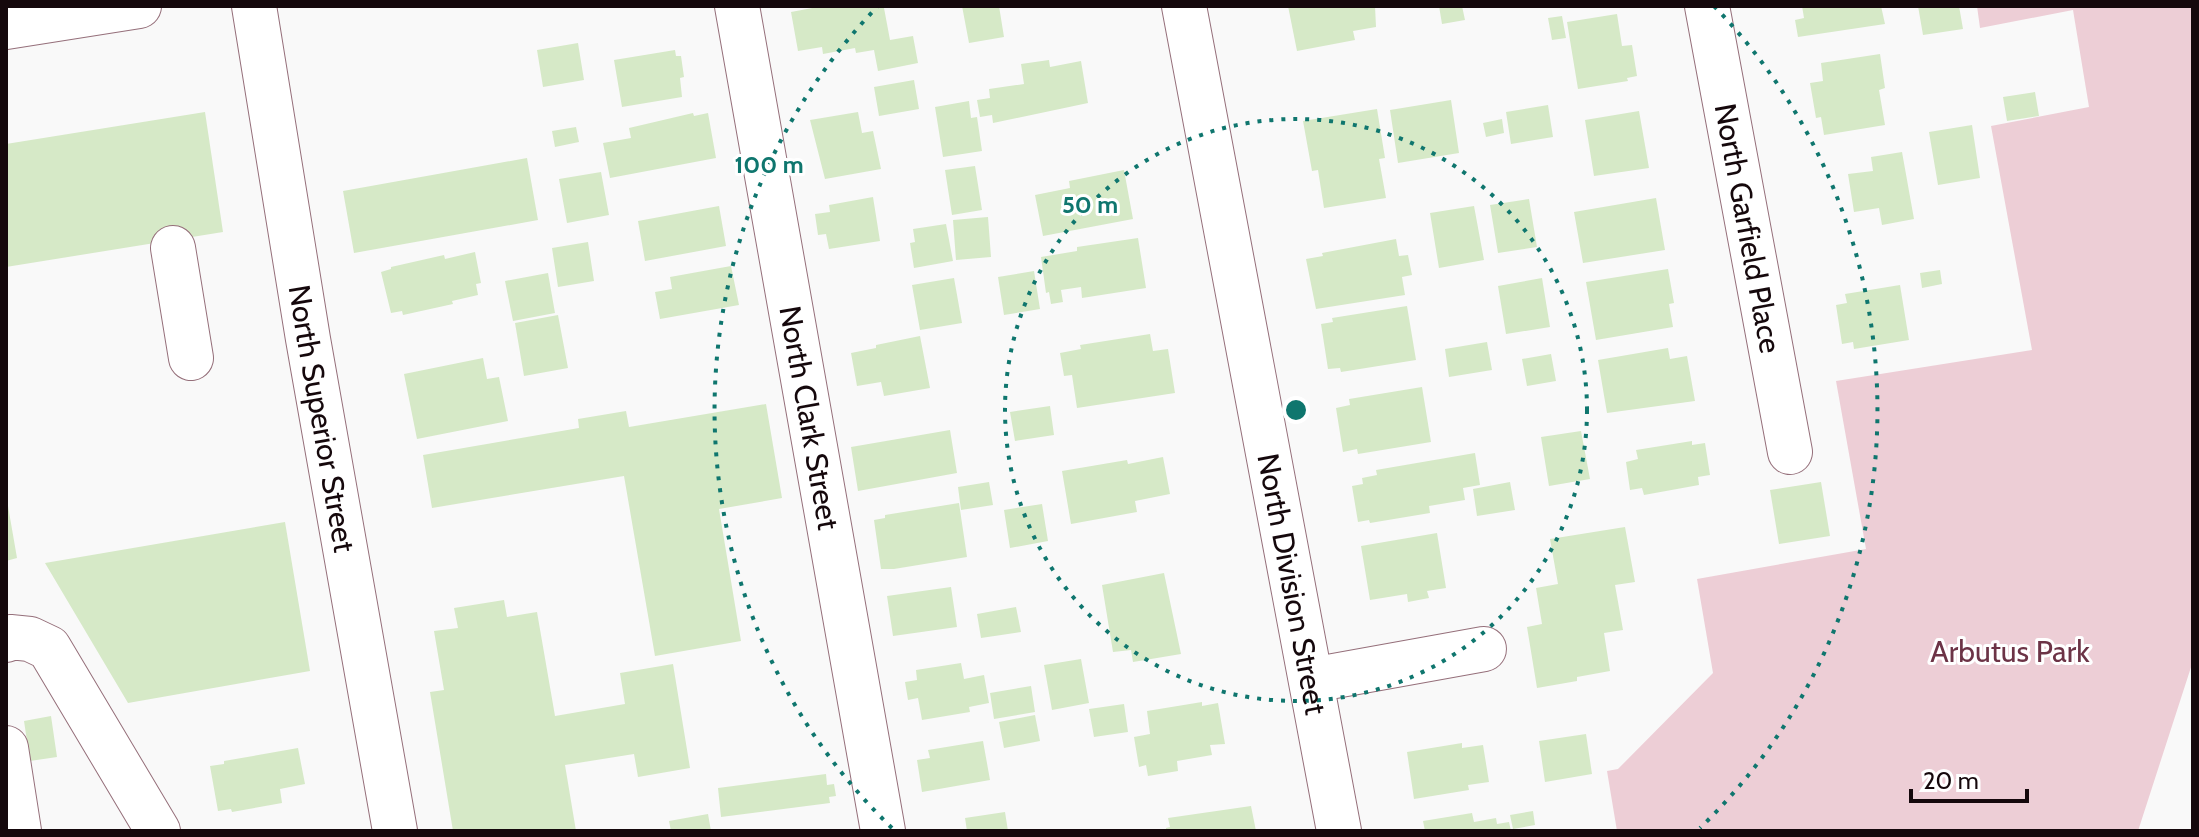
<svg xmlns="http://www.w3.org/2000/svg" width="2199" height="837" font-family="Cabin,sans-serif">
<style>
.green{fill:#edced6}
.building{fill:#d6e9c7}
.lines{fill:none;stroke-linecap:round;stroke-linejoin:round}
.minor-casing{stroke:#956f7a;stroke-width:46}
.minor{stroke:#fff;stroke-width:44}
.ring{fill:none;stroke:#0f766e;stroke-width:4;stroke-dasharray:4 8}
.labels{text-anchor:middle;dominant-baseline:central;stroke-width:6;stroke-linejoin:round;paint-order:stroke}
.street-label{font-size:30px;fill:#15080c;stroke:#fff}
.park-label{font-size:30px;fill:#6c3346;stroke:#fff}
.centre{fill:#0f766e;stroke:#fff;stroke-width:4}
.ring-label{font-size:24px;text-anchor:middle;font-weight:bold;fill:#0f766e;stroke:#fff;stroke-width:6;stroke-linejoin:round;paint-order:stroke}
</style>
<rect width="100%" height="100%" fill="#f9f9f9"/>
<path class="green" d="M1977,6H2193V661L2138,831H1617L1607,771L1618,769L1713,673L1697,579L1866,549L1836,381L2032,350L1991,126L2089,107L2073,10L1980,28Z"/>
<path class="building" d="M823,6L884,8L890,40L913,36L918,63L878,71L874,50L856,53L855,48L823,54L822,47L798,51L791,12Z
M962,6H999L1004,37L969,43Z
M1288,6H1375L1376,27L1353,31L1355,40L1297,51Z
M1439,6H1462L1465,20L1442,24Z
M1802,6H1881L1885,24L1798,37L1795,20L1804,18Z
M1918,6H1959L1963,29L1923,35Z
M1617,14L1622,46L1632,45L1637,76L1627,78L1628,81L1578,89L1567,22Z
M1562,16L1566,38L1552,40L1548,18Z
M578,43L584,80L543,87L537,50Z
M675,50L676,56H681L684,77L680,78L682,97L622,107L614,60Z
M1880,54L1885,88L1879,90L1885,125L1824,135L1821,117L1816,118L1810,83L1823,81L1821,63Z
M1049,60L1050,67L1081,61L1088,103L993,123L992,115L980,117L977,100L990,98L989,89L1024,84L1021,64Z
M914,80L919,109L879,116L874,87Z
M2035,92L2039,116L2007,121L2003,97Z
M1451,100L1459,153L1398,163L1390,110Z
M969,101L971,118L977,117L982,151L943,157L935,107Z
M1548,105L1553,137L1511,144L1506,112Z
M1377,109L1385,158L1379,159L1386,198L1324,208L1318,170L1312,171L1303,121Z
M1639,111L1649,168L1594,176L1585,120Z
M205,112L223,232L6,267V144Z
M858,112L862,133L873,131L881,169L825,179L810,120Z
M693,113L694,116L708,113L716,158L610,178L603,143L631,138L629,128Z
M1502,119L1504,133L1486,137L1483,123Z
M1972,125L1980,178L1938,185L1929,132Z
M576,127L579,142L555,147L552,131Z
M1902,152L1914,219L1882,225L1879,208L1854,212L1848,174L1873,171L1871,157Z
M527,158L538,220L354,253L343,191Z
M975,166L982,210L952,215L945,170Z
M1124,170L1133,219L1043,236L1035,195L1070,188L1069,181Z
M601,172L609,215L567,223L559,179Z
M873,197L880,241L829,249L826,234L818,235L815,214L830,212L829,205Z
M1656,198L1665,250L1583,263L1574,212Z
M1529,199L1537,247L1498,253L1490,205Z
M719,206L726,246L645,261L638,221Z
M1474,206L1484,260L1439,268L1430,213Z
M988,217L991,257L956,260L953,220Z
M946,224L953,261L914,268L910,243L915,242L913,229Z
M1138,238L1146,288L1082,298L1081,287L1061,290L1063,302L1051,304L1049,292L1046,293L1041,257L1077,251V247Z
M1396,239L1399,256L1408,255L1412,275L1402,277L1405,295L1316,309L1306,259L1323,256L1322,253Z
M588,242L594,281L558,287L552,248Z
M475,252L481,283L476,284L478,295L452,301L453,304L403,315L402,311L391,313L381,272L391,269V267L444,255L445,259Z
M731,266L739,305L660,319L655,292L672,289L670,277Z
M1668,269L1674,303L1669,304L1673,327L1596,340L1586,282Z
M1940,270L1942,284L1922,288L1920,273Z
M1034,271L1040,309L1004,315L998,277Z
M548,273L555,313L513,321L505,281Z
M954,278L962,323L920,330L912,285Z
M1542,278L1550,327L1506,334L1498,286Z
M1900,285L1909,340L1854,349L1853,342L1842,344L1836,305L1847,303L1845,294Z
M1407,306L1416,360L1341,372L1340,368L1328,369L1321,324L1333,322L1332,318Z
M558,315L568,368L524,376L515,323Z
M1150,334L1153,351L1168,349L1175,393L1077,408L1072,375L1064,376L1060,353L1081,349L1080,345Z
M920,336L930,388L884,396L881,382L857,386L851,353L876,348V345Z
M1487,342L1492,370L1449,377L1445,349Z
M1668,348L1670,359L1687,356L1695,401L1607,413L1598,360Z
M1551,354L1556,381L1527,386L1522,359Z
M483,358L487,379L499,377L508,421L417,439L404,374Z
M1422,387L1431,442L1358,454L1357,449L1343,452L1336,408L1350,405L1349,399Z
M766,404L782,498L719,509L741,641L655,656L624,476L432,508L423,455L579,428L578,419L626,411L629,427Z
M1050,406L1054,435L1015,441L1010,412Z
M950,430L957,473L858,491L851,447Z
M1581,431L1590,479L1549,486L1541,437Z
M1692,441V445L1705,443L1710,475L1698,477L1699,485L1644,495L1642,488L1630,490L1626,462L1638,459L1636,450Z
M1475,453L1480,485L1463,488L1465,500L1429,506L1430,513L1370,523L1369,520L1358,522L1352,486L1363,484L1362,478L1377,475L1376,470Z
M1163,457L1170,494L1135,501L1137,512L1071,524L1062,471L1127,460L1128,464Z
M989,482L993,505L961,510L958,487Z
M1510,482L1515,510L1477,516L1473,489Z
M1821,482L1830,536L1779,544L1770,490Z
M959,503L967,557L894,569H881L874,520L885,518V515Z
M1042,504L1048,541L1010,548L1004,510Z
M8,506L17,558L6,561V507Z
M285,522L310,671L128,703L45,563Z
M1625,527L1635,582L1615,585L1623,630L1604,633L1610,671L1577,677V681L1537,688L1527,627L1542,624L1536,588L1558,584L1550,539Z
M1437,533L1446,588L1427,591L1429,598L1408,602L1407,594L1370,600L1361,546Z
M1164,573L1181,654L1133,662L1131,650L1113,652L1102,585Z
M951,587L957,627L893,636L887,596Z
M504,600L507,617L537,612L555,716L625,704L620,673L673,664L690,768L638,777L634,754L565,765L576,831H453L430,692L444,690L434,631L458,628L454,608Z
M1016,607L1021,632L981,638L977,614Z
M1081,659L1089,703L1052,710L1044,665Z
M961,663L964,679L984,675L989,703L969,707L970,712L922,720L918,698L908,700L905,682L917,680L916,670Z
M1031,686L1035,712L994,719L990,693Z
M1202,702V706L1218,703L1225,744L1210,745L1212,755L1177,761L1178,771L1148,776L1146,765L1139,767L1134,737L1150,734L1147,711Z
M1124,704L1128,732L1094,737L1089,709Z
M1035,715L1040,741L1004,748L999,722Z
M51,716L57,757L30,761L24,721Z
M1586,734L1592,774L1545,782L1539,741Z
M983,741L990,780L922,792L917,760L930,758L928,750Z
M1462,743V748L1483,745L1489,782L1468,785L1469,790L1414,799L1407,752Z
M298,748L305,784L280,789L282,803L232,812L231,809L218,811L210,766L224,764V761Z
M826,774L827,785L834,784L836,796L829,797L830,803L721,817L718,788Z
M1251,806L1256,831H1166V828L1170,827L1168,818Z
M1533,811L1535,825L1513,829L1510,815Z
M1005,812L1008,831H967L965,818Z
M1472,813L1474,822L1496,818L1497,824L1509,822L1511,831H1425L1423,821Z
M708,814L711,831H671L669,821Z"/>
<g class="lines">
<defs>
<g id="minor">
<path id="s1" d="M254,6L308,339L395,831"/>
<path id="s2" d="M737,6L883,831"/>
<path id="s3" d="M1184,6L1339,831"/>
<path id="s4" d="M1707,6L1790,452"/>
<path d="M6,27L139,6"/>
<path d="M173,248L191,358"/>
<path d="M6,640L10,637L30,639L49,648L158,831"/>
<path d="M1312,680L1484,649"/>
<path d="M6,748L19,831"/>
</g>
</defs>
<use href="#minor" class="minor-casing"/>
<use href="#minor" class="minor"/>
</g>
<g class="ring">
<circle cx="1296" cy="410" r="291"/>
<path d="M892 828A581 581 0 0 1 878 6M1714 6A581 581 0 0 1 1700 828"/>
</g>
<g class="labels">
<g class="street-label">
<text stroke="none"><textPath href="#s4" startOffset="226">North Garfield Place</textPath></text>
<text stroke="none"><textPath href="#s2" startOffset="418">North Clark Street</textPath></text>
<text stroke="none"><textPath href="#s1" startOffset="418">North Superior Street</textPath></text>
<text stroke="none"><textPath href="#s3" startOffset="588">North Division Street</textPath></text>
</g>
<g class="park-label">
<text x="2010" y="651">Arbutus Park</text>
</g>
</g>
<circle cx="1296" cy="410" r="12" class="centre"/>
<g class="ring-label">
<text x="769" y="173">100 m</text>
<text x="1090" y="213">50 m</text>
</g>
<rect width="2199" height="837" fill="none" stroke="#15080c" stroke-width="16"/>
<path d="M1911 789v12h116v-12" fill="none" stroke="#15080c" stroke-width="4"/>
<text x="1923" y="789" font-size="24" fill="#15080c" stroke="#ffffff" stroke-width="6" paint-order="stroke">20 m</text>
</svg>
